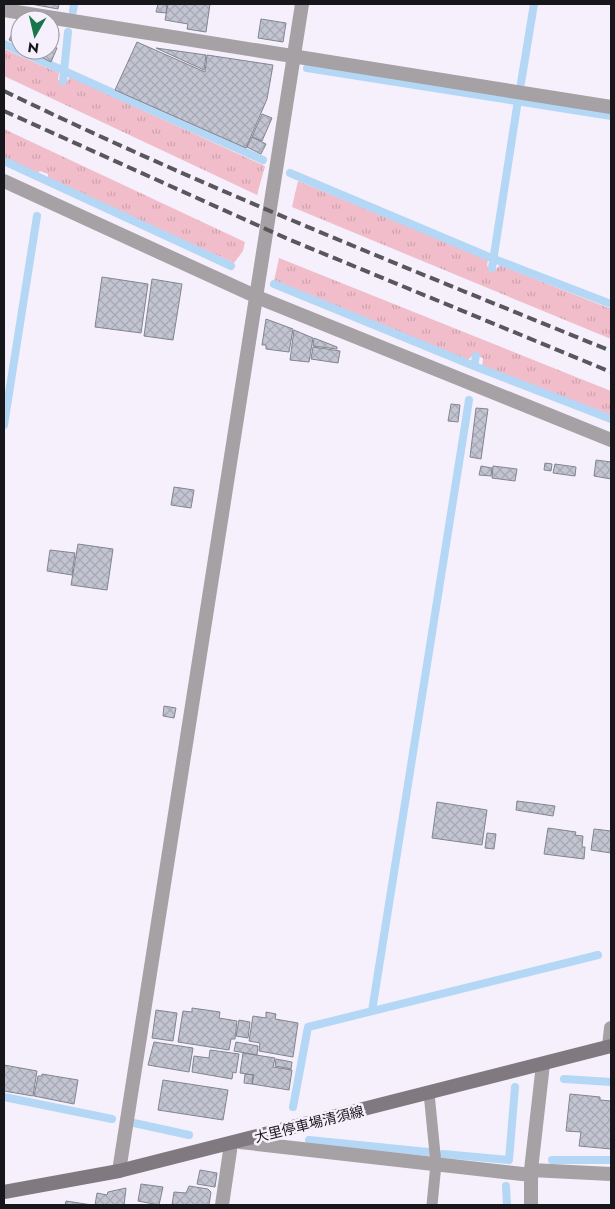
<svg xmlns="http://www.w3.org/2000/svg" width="615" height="1209" font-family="Jost,'Noto Sans JP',sans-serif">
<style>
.grass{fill:url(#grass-tufts)}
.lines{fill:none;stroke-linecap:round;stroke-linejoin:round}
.stream{stroke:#b4d7f6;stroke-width:8}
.building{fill:url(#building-cross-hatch);stroke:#82858f}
.service{stroke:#a5a1a4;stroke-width:11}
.minor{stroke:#a5a1a4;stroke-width:14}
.secondary{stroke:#80797f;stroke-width:14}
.rail{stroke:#59575d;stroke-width:4;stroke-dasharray:10 5;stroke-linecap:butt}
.labels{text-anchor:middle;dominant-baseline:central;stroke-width:5;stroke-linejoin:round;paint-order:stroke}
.street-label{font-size:14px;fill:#17161a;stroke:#f5f0fc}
</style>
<defs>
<pattern id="grass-tufts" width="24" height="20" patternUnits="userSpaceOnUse" patternTransform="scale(1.25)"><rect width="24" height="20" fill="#f2bdcb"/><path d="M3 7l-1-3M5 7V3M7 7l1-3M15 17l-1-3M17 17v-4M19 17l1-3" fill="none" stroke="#cfa2ae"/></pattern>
<pattern id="building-cross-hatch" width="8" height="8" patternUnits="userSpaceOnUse" patternTransform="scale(1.25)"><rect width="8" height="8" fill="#c2c5d1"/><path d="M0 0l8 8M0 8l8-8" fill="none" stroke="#a6a8b3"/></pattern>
</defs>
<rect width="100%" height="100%" fill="#f5f0fc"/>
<path class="grass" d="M4,49L59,73L58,80L65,83L70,77L265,166L257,195L4,76Z
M4,129L245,242L243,251L234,263L48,179V174L40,171L37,174L4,159Z
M298,181L488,259L487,266L496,269L500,265L611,309V339L292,207Z
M279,258L611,391V417L482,367L483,358L473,355L468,360L274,281Z"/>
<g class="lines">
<path class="stream" d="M73,11L74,4
M4,44L263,160
M307,68L611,116
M63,81L68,32
M521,83L534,4
M4,161L231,266
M290,173L494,259L611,304
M492,268L518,100
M274,284L474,366L611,419
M474,366L476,356
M4,425L37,216
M372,1011L469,400
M564,1079L611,1082
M4,1097L112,1119
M293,1107L308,1027L598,955
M134,1123L189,1135
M309,1140L428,1152
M443,1154L509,1160L515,1087
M552,1160H611
M506,1186L507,1205"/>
</g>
<path class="building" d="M31,4H59L58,9Z
M158,4H167L166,13L156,12Z
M168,4H210L206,32L187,29L188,24L165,20Z
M261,19L286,23L283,42L258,38Z
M15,28L20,31L18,44L9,40Z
M50,30L59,34L54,46L50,44Z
M137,42L205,72L207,55L273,65L267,99L246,148L115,90Z
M50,45L57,48L51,62L27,50H50Z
M156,48L206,55L204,70Z
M262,114L272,118L262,141L252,137Z
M252,137L266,144L261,154L247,147Z
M102,277L148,284L141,333L95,327Z
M152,279L182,284L173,340L144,336Z
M266,319L293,329L289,352L266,349V345H262Z
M294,330L313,338L309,362L290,360Z
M314,338L337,347V349L313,346Z
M313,347L340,351L338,363L311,359Z
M451,404L460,405L458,422L448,421Z
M476,408L488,409L481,459L470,457Z
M596,460L611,462V479L594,476Z
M545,463L552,464L551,471L544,470Z
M555,464L576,467L575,476L553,473Z
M481,466L492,468L491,476L479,475Z
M493,466L517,469L515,481L492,478Z
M174,487L194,490L191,508L171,505Z
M78,544L113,549L107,590L71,585Z
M50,550L75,553L72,575L47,571Z
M164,706L176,708L174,718L163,716Z
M517,801L555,806L553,816L516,810Z
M437,802L487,810L482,845L432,838Z
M548,828L576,832L575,835L583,836L582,847H585L584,859L544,854Z
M594,829L611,831V853L591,850Z
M487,833L496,834L494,849L485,848Z
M192,1008L220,1012L219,1018L237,1021L235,1039H231L229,1050L178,1042L183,1011L192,1012Z
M156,1010L177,1013L173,1041L152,1038Z
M266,1012L276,1014L275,1019L298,1023L293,1057L259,1051L260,1043L249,1041L253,1016L266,1018Z
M239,1020L250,1022L248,1038L236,1036Z
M154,1042L193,1048L189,1072L148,1065Z
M236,1042L258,1046L257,1055L234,1051Z
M210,1050L239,1054L236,1073L233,1072L232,1079L192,1072L194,1056L209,1058Z
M243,1053L275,1058L273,1067L292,1070L289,1090L252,1084L254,1075L240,1073Z
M276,1059L292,1062L291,1069L275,1066Z
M4,1065L37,1071L33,1096L4,1091Z
M42,1074L78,1080L74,1104L34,1096L38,1076H42Z
M245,1074L253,1075L252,1084L244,1083Z
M163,1080L228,1090L223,1120L158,1110Z
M570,1094L600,1097V1100L611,1101V1149L579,1146L581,1132L566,1131Z
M200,1170L217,1173L215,1187L197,1184Z
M141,1184L163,1187L159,1205L138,1201Z
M189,1186L208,1189L211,1192L209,1205H172L174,1192L186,1193Z
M126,1188L124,1205H95L97,1193L107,1195L108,1192Z
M66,1201L92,1205H65Z"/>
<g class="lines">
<path class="service" d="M429,1093L436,1164L432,1205"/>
<path class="minor" d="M4,10L611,107
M4,181L257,297L611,440
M609,1046L611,1028
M240,1142L531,1175
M531,1170L611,1174
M119,1171L302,4
M222,1205L231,1144
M531,1205V1170L543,1064"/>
<path class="secondary" d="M4,1192L119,1171L611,1046"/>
<path class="rail" d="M4,91C202,187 407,268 611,351
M4,111L288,239L611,372"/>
</g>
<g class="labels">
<g class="street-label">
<text transform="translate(309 1124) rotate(-14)">大里停車場清須線</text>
</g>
</g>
<rect width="615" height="1209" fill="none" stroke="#17161a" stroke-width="10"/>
<g transform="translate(35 35) rotate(188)"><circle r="24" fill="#f5f0fc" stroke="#9c99a2"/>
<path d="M0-4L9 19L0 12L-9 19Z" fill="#17764c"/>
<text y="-8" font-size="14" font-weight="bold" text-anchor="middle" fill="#17161a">N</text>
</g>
</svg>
